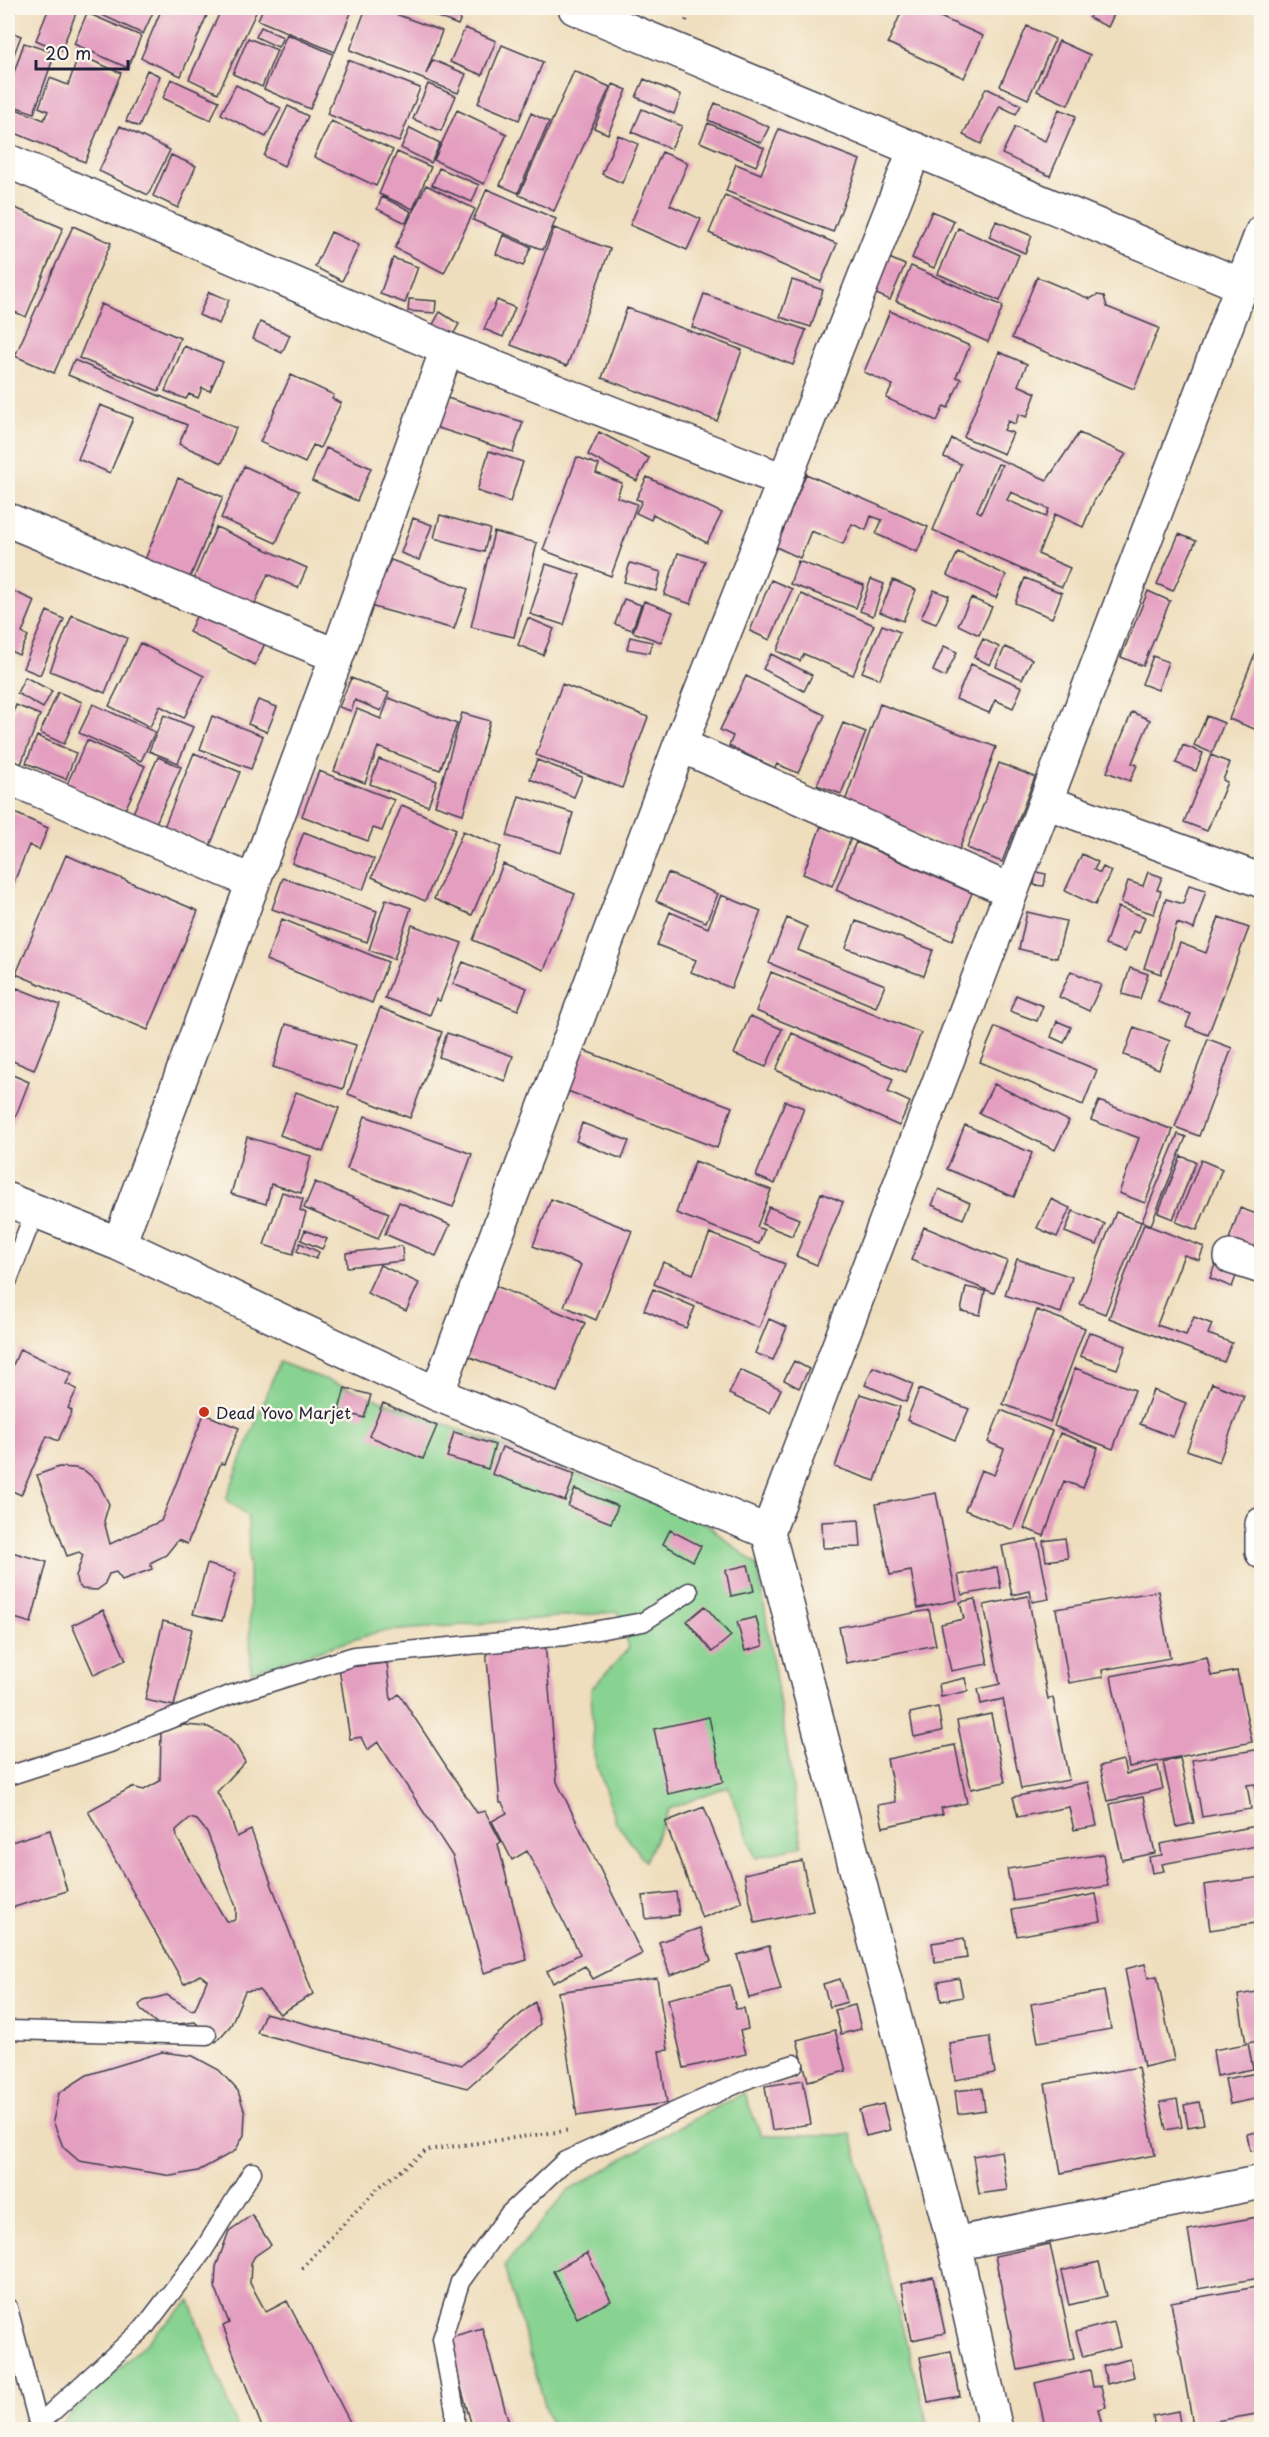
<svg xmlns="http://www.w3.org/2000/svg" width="1269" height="2437" font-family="'Playpen Sans',sans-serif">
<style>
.green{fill:#88d391;stroke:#557a66;stroke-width:1.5}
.building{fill:#e49ec0;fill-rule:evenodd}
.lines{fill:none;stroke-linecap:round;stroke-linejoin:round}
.lane-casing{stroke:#413e4e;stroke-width:21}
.street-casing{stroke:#413e4e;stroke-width:36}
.path{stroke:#413e4e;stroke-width:4;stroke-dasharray:1.5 4.5;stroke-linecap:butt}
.lane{stroke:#fff;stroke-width:18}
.street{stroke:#fff;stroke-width:33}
.poi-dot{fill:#c8321e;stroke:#fbf7ec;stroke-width:2}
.labels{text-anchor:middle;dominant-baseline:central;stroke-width:5;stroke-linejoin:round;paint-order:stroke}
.poi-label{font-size:16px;fill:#22223b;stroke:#fbf7ec;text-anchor:start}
</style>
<rect width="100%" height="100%" fill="#fbf7ec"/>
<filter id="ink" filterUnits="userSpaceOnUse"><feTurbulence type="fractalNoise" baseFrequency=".0167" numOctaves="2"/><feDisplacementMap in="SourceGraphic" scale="12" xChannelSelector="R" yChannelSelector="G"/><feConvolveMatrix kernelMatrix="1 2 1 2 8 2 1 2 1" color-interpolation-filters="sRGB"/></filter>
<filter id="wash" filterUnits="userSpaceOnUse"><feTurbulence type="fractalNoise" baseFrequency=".008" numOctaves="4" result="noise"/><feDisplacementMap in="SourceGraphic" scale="24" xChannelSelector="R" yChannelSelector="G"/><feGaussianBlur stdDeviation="1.35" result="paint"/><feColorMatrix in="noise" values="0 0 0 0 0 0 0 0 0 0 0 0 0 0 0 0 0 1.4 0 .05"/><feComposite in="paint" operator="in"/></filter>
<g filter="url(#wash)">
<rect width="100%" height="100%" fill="#efdebd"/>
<path class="green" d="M279,1362L704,1522L758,1566L802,1845L756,1858L728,1786L669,1809L645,1861L615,1821L594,1755L591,1689L629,1648L619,1612L378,1632L251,1672L248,1516L226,1499Z
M744,2093L761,2135H852L929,2429H552L504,2266L568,2191L660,2137Z
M190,2301L238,2429H61L60,2424Z"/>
<g id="blocks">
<path class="building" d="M8,8H17L10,24L8,23Z
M49,8H78L61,51L36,40Z
M92,8H155L143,34L91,10Z
M162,8H210L181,76L141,58Z
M222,8H258L218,93L189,79Z
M263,8H353L335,52L258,20Z
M366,8H379L442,31L426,74L433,60L466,74L458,93L350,50Z
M427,8H465L458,25L425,12Z
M903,8H920L983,36L964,78L888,43Z
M1094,8H1117L1108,27L1089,18Z
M87,13L141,36L128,68L74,44Z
M1027,26L1055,39L1028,99L1000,86Z
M261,27L283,37L278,47L256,37Z
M465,28L496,41L482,75L450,62Z
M8,31L21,36L8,70Z
M287,34L333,54L310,109L264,89Z
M248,38L277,50L262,87L233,74Z
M1059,41L1090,55L1068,105L1037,91Z
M24,43L55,53L34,113L8,104V90Z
M502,45L543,62L519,120L478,103Z
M79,55L121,73L85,162L8,130L16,109L44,120L48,111L39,107L50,78L68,85Z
M348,60L420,88L399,142L327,114Z
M147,70L160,76L139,127L126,121Z
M574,71L610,87L554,211L519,195Z
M171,79L219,101L211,120L163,98Z
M644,79L681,95L674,114L636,97Z
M428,84L456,96L441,131L413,119Z
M613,84L627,90L608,134L594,128Z
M236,85L281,108L266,137L221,114Z
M986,88L1021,105L1016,114L1000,106L981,144L963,135Z
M715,103L769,127L761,143L708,120Z
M288,106L308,116L284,166L264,156Z
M642,109L682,126L671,149L632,132Z
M1059,109L1076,116L1050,176L1002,154L1015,127L1045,141Z
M457,110L507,134L484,184L434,160Z
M531,113L549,122L518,193L500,185Z
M331,121L393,150L376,186L314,157Z
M708,123L764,148L756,166L700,142Z
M120,126L170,150L148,195L99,171Z
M410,128L440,143L431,163L401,148Z
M779,129L860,160L833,232L726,191L736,164L761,174Z
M618,135L638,144L622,183L602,174Z
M397,152L431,167L413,209L379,194Z
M662,152L688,163L670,205L701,219L687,250L630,225Z
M171,155L196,166L178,208L153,196Z
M439,168L479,185L472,202L432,185Z
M426,185L475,209L444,273L395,248Z
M487,189L556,219L543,250L473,220Z
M725,195L837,244L821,282L709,233Z
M382,197L411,211L406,223L377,209Z
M8,205L63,228L26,317L8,309Z
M932,211L954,221L934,268L912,258Z
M996,221L1032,236L1025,253L989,237Z
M73,226L111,243L54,373L15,356Z
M554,228L610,249L567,366L511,345Z
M958,228L1019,255L1000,301L938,274Z
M331,232L359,245L342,281L315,267Z
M503,235L531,247L523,266L496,254Z
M887,257L905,265L890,300L872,292Z
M393,258L418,267L405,303L380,294Z
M911,266L1003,306L988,342L896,301Z
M1037,277L1090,299L1097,295L1104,296L1107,307L1159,328L1134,389L1012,338Z
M792,280L823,290L811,327L780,317Z
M209,292L229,300L219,324L199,315Z
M704,294L806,330L793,365L692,327Z
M409,299L436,301L435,313L408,311Z
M497,300L515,308L503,337L484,329Z
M101,304L180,338L159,391L79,358Z
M627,308L742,350L717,421L602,378Z
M890,311L970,346L956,377L961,379L948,408L944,406L937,421L886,398L893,385L864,372Z
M440,312L459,324L450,340L431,328Z
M260,322L290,335L282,353L253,339Z
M184,346L223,362L210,391L202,388L198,398L189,394L186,399L165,391Z
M999,352L1027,364L1018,385L1036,393L1027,417L1019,414L1015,424L1008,421L1004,430L1013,433L1004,454L964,437Z
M74,360L236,428L222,463L179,444L187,425L68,375Z
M291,375L334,395L332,399L341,403L320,448L313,445L305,463L260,442Z
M444,397L523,422L513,452L435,427Z
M100,405L133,418L110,473L78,459Z
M599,432L649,458L637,481L588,455Z
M1079,433L1126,454L1094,501L1083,527L1055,514L1038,554L1070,568L1062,587L933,530L961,464L944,457L952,439L1047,480ZM998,464L1002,465L981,513L977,511ZM1011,492L1049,509L1046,517L1007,500Z
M326,448L371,468L357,501L312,481Z
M489,451L523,462L510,502L477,491Z
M577,457L599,465L596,473L622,483L617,497L637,504L611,576L543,550Z
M244,466L299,491L276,543L221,518Z
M806,474L928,527L917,552L876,534L882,520L871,516L866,530L852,524L843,544L811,531L800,558L776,547Z
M647,477L722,513L707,543L653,514L651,520L636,513L642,501L636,499Z
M178,478L223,497L187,585L142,567Z
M440,515L490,529L484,552L434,538Z
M413,518L432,525L419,560L401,553Z
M216,527L307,568L298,588L268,574L250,614L190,587Z
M494,532L537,543L514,637L471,627Z
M1179,534L1196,541L1173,591L1157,584Z
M958,552L1006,575L996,598L947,575Z
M678,553L705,561L691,604L664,595Z
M391,560L468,589L454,629L366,605Z
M798,561L864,585L856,608L790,584Z
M630,563L661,572L656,591L624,582Z
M546,564L580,575L564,625L530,614Z
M1025,578L1062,593L1052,618L1015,603Z
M871,579L884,584L873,616L860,611Z
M771,580L792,589L770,640L750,631Z
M893,580L916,590L903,621L880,612Z
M8,589L35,601L22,633L28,636L19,655L8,650Z
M934,590L949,596L936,624L921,618Z
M1148,591L1170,601L1143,666L1121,657Z
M801,594L874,625L853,675L804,654L800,661L777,651Z
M971,598L992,607L979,635L958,625Z
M624,599L641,605L632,630L615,624Z
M644,601L673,612L661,642L633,632Z
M200,608L266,641L255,665L189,632Z
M47,611L64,619L40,675L23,668Z
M72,615L127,638L105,693L50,671Z
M528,618L554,629L543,655L518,645Z
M882,625L900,632L880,679L862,672Z
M1262,636V732L1229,719Z
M630,637L652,642L650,653L627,649Z
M983,639L999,647L990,665L974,657Z
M140,643L204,676L184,718L160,706L150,727L109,706Z
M944,646L957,652L945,677L933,671Z
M1005,647L1032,659L1022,679L996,667Z
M771,654L812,675L804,691L763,669Z
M1153,656L1168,662L1158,690L1142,684Z
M971,664L1022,687L1013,708L995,700L989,713L956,699Z
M746,676L825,715L798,773L777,764L775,768L729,746L733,736L720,730Z
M25,677L52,691L43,708L17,693Z
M351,678L389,693L381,711L355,700L351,711L339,707Z
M562,684L648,717L622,788L536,755Z
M58,692L82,702L64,744L40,733Z
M389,698L457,724L440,770L378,747L365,783L334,771L357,709L381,719Z
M258,700L277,707L267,732L248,724Z
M93,704L155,732L141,761L79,733Z
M880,704L996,747L959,850L843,807Z
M16,705L40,715L21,764L8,758V727Z
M1132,712L1150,720L1132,763L1137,765L1130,781L1107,772Z
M462,713L490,721L463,814L435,805Z
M164,715L193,727L178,763L149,751Z
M212,716L263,736L251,769L200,749Z
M1207,716L1224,723L1212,753L1194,745Z
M843,723L866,732L841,794L817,785Z
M37,736L76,753L66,779L26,763Z
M87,740L145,766L125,810L67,784Z
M1183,745L1203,753L1196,771L1176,763Z
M194,753L240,772L210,846L164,827Z
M1211,755L1230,763L1223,780L1227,782L1207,831L1184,822Z
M158,757L181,767L156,823L133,813Z
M379,759L437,781L428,806L370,784Z
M537,760L582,777L574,797L530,779Z
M999,763L1035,777L1002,862L967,848Z
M319,771L394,800L382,831L373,828L368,841L302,816Z
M519,796L573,813L561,853L507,836Z
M402,805L456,829L425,901L372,877Z
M8,810L48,828L39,850L29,845L8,897Z
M821,826L851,838L832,886L803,874Z
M463,831L501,847L472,915L434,899Z
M304,832L374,859L363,890L292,863Z
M856,842L972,893L952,941L836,890Z
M1082,854L1098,862L1094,870L1100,873L1103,867L1111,871L1095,905L1065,891Z
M66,855L198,911L148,1030L16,974Z
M503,864L575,894L544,970L473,940Z
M1036,872L1046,874L1044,886L1034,885Z
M1148,872L1162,877L1157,890L1161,891L1154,914L1121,903L1128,881L1143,886Z
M668,873L718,894L706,922L656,901Z
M283,878L377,911L367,942L272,909Z
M1189,885L1206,890L1194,929L1177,923L1161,974L1144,968L1166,899L1183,904Z
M721,895L761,911L731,988L691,972L696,960L657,945L670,912L708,928Z
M386,899L411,908L394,959L369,950Z
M1118,907L1145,917L1139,933L1133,931L1125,952L1105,945Z
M1027,912L1066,921L1057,958L1019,949Z
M1219,917L1249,928L1208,1035L1186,1026L1191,1014L1158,1002L1180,943L1206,953Z
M787,918L807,927L798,950L885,985L876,1007L769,963Z
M282,919L388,962L372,1003L266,960Z
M856,921L933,950L924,976L846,948Z
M412,925L462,943L440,1001L436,999L430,1015L385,998Z
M463,962L527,988L518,1010L453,984Z
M1130,968L1148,974L1140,999L1122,994Z
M1071,971L1101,985L1089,1011L1059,997Z
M771,972L921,1033L906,1072L756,1011Z
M17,988L60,1005L34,1070L8,1059V1013Z
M1016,995L1043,1006L1037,1021L1010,1011Z
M380,1008L442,1032L410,1118L348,1094Z
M750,1016L782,1029L766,1067L734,1054Z
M1057,1021L1071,1027L1064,1043L1051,1037Z
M286,1024L356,1045L343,1089L273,1067Z
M995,1027L1097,1070L1083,1105L980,1062Z
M1134,1027L1170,1041L1159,1069L1124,1055Z
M447,1033L513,1056L505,1081L439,1057Z
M792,1033L893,1079L888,1092L910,1102L899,1126L776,1070Z
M1208,1039L1232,1048L1199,1136L1175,1127Z
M580,1049L732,1107L717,1148L565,1090Z
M8,1073L29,1082L8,1136Z
M994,1084L1069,1121L1055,1150L979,1113Z
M296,1092L339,1108L323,1152L280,1135Z
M785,1101L804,1108L775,1184L756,1176Z
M1099,1101L1173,1130L1145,1203L1119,1193L1139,1138L1091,1120Z
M365,1116L472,1154L453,1207L347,1169Z
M582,1123L629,1141L622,1159L576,1141Z
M965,1125L1032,1153L1014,1197L947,1169Z
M1178,1134L1186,1137L1151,1225L1142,1221Z
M247,1137L311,1156L301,1193L271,1184L266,1204L231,1194Z
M1181,1156L1196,1162L1173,1219L1158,1213Z
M1201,1160L1222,1169L1197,1230L1176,1222Z
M695,1161L771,1190L757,1227L764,1230L759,1244L676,1213Z
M315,1182L389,1213L378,1239L304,1208Z
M939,1189L970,1203L963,1219L932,1205Z
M282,1192L303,1199L300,1210L306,1213L293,1254L264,1245Z
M821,1193L843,1202L817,1265L796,1256Z
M551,1199L632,1231L596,1320L564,1306L581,1265L533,1246Z
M1051,1199L1070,1208L1057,1237L1037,1228Z
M399,1202L450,1225L436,1256L385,1234Z
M769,1207L799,1219L792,1236L762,1224Z
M1240,1208L1262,1216V1258L1227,1245Z
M1073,1211L1105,1224L1097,1245L1065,1232Z
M1116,1212L1141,1222L1105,1314L1080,1304Z
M1144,1224L1204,1247L1199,1260L1184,1255L1157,1325L1186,1335L1194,1317L1212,1324L1208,1334L1232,1343L1224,1362L1109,1318Z
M924,1227L1007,1261L994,1293L911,1260Z
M305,1230L327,1239L322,1249L301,1240Z
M710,1233L785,1264L759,1328L654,1284L663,1262L693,1274Z
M300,1243L319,1252L316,1259L297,1251Z
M402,1246L403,1261L347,1267L346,1253Z
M1017,1259L1072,1277L1061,1313L1005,1295Z
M1216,1262L1238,1271L1232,1287L1210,1278Z
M380,1265L419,1283L406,1311L367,1293Z
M491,1284L585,1323L557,1392L463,1354Z
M966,1287L985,1291L980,1315L961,1311Z
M653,1289L695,1307L686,1328L644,1310Z
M1037,1310L1085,1328L1050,1422L1003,1404Z
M769,1319L787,1327L773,1360L755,1353Z
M1089,1332L1126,1346L1117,1369L1080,1356Z
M20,1349L72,1373L66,1384L77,1389L68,1408L72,1411L58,1441L47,1436L21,1495L8,1489V1376Z
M794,1361L809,1369L799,1388L784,1380Z
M873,1367L913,1384L906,1402L865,1385Z
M1075,1368L1135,1390L1113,1449L1054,1426Z
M740,1370L781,1389L770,1413L729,1394Z
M1212,1383L1244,1396L1219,1462L1187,1450Z
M345,1388L371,1395L364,1418L339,1410Z
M919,1389L969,1409L955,1440L907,1420Z
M1153,1390L1186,1403L1173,1437L1140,1424Z
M860,1394L900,1407L875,1481L835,1467Z
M383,1403L437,1426L423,1459L369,1436Z
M1001,1410L1052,1431L1013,1530L965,1510L981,1470L994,1475L1004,1449L988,1442Z
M204,1414L239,1428L224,1464L221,1463L187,1544L178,1540L166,1555L150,1563L152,1569L122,1580L116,1572L109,1574L104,1585L97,1590L82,1589L77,1583L76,1576L83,1555L79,1552L67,1556L37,1475L59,1467L75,1468L85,1471L98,1482L109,1504L104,1521L110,1544L161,1521Z
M454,1432L495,1445L488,1469L447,1457Z
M1060,1433L1098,1448L1083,1488L1064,1481L1044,1536L1024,1528Z
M502,1447L575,1474L565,1501L492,1474Z
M575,1489L618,1506L611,1523L568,1506Z
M936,1493L957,1600L918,1608L911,1571L890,1575L876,1504Z
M859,1520L861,1547L823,1548L822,1522Z
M670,1530L701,1546L693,1561L663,1544Z
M1065,1538L1068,1558L1046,1561L1043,1541Z
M1037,1539L1049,1599L1032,1602L1030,1591L1012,1595L1002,1546Z
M8,1551L47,1562L31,1623L8,1616Z
M207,1564L236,1573L222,1621L193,1614Z
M748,1565L754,1591L731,1596L726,1570Z
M997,1567L1001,1588L962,1595L958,1575Z
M1158,1591L1170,1658L1102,1670L1103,1677L1069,1683L1056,1609Z
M1028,1596L1048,1699L1053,1698L1069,1780L1021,1789L1003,1699L981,1704L978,1689L1000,1684L984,1605Z
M975,1599L988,1664L951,1671L941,1624L964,1619L960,1602Z
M705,1606L731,1636L712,1652L687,1621Z
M103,1610L126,1660L94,1675L72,1625Z
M929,1610L936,1645L846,1663L839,1627Z
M756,1617L763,1646L745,1651L737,1622Z
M163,1621L192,1629L174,1706L145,1700Z
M545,1642L557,1782L642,1954L593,1979L585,1966L553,1983L547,1971L580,1954L527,1851L512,1860L492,1821L507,1813L502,1803H500L486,1648Z
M1207,1657L1211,1676L1237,1671L1252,1742L1129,1767L1111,1676Z
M387,1663L391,1700L399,1694L477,1813L485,1811L501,1842L498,1844L527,1960L484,1973L453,1857L378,1742L367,1750L361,1737L350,1739L339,1668Z
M965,1678L968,1691L941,1697L939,1684Z
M938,1707L942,1731L914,1737L910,1713Z
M991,1714L1005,1782L971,1789L957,1721Z
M709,1717L723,1782L668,1794L654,1729Z
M185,1725L208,1727L226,1736L236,1746L245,1762L217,1792L229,1813L237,1837L251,1830L313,1994L280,2014L259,1990L245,1991L231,2025L216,2042L195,2022L160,2026L141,2010L139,2005L144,2001L167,1995L191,2010L195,2009L207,1980L200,1975L184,1984L88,1811L132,1787L144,1790L160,1781L161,1730ZM190,1818L197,1820L207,1832L236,1907V1918L233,1921H226L177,1838L176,1830Z
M955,1745L967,1803L941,1808L943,1814L883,1827L878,1805L896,1802L887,1759Z
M1262,1749V1807H1259L1255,1784L1247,1785L1251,1809L1202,1817L1192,1760Z
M1180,1758L1194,1823L1177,1827L1163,1762Z
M1123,1760L1126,1774L1158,1766L1163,1789L1108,1801L1100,1766Z
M1088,1782L1097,1826L1074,1830L1069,1807L1018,1817L1013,1797Z
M1143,1797L1155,1853L1122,1860L1110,1804Z
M704,1807L742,1902L702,1918L665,1822Z
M1262,1825V1845L1162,1864L1164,1871L1152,1873L1149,1857L1162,1855L1160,1844Z
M50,1830L67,1891L8,1909V1843Z
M1103,1854L1108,1886L1013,1901L1007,1869Z
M802,1861L813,1911L755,1923L744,1874Z
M1262,1877V1922L1210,1930L1204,1885Z
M676,1892L679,1915L646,1919L643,1896Z
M1096,1894L1101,1921L1017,1936L1012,1910Z
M700,1928L711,1961L670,1975L659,1942Z
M964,1938L967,1958L935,1963L932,1943Z
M769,1946L781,1990L749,1998L737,1955Z
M1145,1964L1148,1978L1157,1976L1174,2060L1144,2067L1125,1969Z
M657,1978L668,2050L659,2051L667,2103L577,2116L558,1992Z
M959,1978L963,1997L941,2001L938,1982Z
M840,1979L847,2002L830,2007L823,1984Z
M730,1985L736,2009L744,2008L748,2029L740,2031L746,2054L684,2068L668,1999Z
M1104,1991L1111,2029L1038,2042L1031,2004Z
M1262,1991V2040L1248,2043L1253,2069L1217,2076L1213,2050L1246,2044L1238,1995Z
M535,2002L540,2024L467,2088L257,2033L265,2013L462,2065Z
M855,2005L861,2029L841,2034L835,2010Z
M835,2030L846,2071L808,2081L797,2040Z
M989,2037L995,2073L955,2080L949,2043Z
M162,2052L193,2056L219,2070L238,2091L245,2113L244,2135L235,2151L198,2171L172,2176L79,2161L63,2147L53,2121L59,2093L87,2075Z
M1138,2067L1155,2155L1061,2173L1045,2084Z
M1257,2073L1261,2098L1230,2104L1225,2079Z
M803,2080L811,2124L772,2130L765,2086Z
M982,2088L985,2110L958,2114L955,2091Z
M1177,2099L1182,2127L1166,2130L1160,2102Z
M1199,2102L1204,2124L1188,2127L1184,2105Z
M883,2104L890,2130L866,2136L859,2110Z
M1262,2131V2149L1250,2151L1247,2134Z
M1001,2151L1007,2190L979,2194L973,2156Z
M252,2215L271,2245L255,2256L251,2263L250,2283L266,2312L287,2301L354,2430H263L223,2326L229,2323L215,2287L216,2267L229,2231Z
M1262,2216V2284L1259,2278L1198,2289L1188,2230Z
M1050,2244L1074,2359L1018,2370L995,2256Z
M587,2253L611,2301L577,2318L553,2271Z
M1099,2262L1107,2296L1069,2305L1061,2271Z
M933,2277L945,2333L912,2340L901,2284Z
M1262,2286V2413L1193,2425L1171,2302Z
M1114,2322L1120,2347L1083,2357L1076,2332Z
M482,2328L511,2430H473L447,2338Z
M951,2351L960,2396L928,2402L920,2357Z
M1130,2359L1134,2377L1107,2384L1103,2366Z
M1090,2370L1093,2387L1101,2386L1106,2407L1098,2409L1103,2430H1046L1035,2383Z
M1178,2411L1181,2430H1155L1153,2416Z"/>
</g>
</g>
<g filter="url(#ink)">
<use href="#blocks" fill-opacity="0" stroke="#413e4e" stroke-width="1.5"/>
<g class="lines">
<defs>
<path id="lane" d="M8,1280L35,1211
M8,1776L110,1743L230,1695L354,1656L565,1636L643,1622L689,1592
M8,2030L207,2035
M8,2308L40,2430
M39,2424L144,2328L203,2251L252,2172
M455,2430V2411L442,2339L460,2282L509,2214L565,2161L750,2078L794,2064"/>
<path id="street" d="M575,8L1241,285
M8,161L447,349L783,480
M8,520L337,656
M680,745L1011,891
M8,777L253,882
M1046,802L1262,881
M8,1200L119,1244L437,1394L768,1532
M119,1244L337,656L447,349
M1231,1257L1262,1267
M437,1394L680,745L915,149
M1262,1524V1552
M954,2244L1262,2182
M996,2430L954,2244L768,1532L1262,232"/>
</defs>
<use href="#lane" class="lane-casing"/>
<use href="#street" class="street-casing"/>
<path class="path" d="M686,21L691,8
M302,2268L378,2188L427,2150L571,2130"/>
<use href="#lane" class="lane"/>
<use href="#street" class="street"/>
</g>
</g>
<circle class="poi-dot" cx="204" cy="1412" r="6"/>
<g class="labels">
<g class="poi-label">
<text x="216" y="1412">Dead Yovo Marjet</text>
</g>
</g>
<rect width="1269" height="2437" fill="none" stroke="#fbf7ec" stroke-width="30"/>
<path d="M36 60v9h92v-9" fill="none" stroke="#22223b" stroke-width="3"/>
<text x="45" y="60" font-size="18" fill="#22223b" stroke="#fbf7ec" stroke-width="4.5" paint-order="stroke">20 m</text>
</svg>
